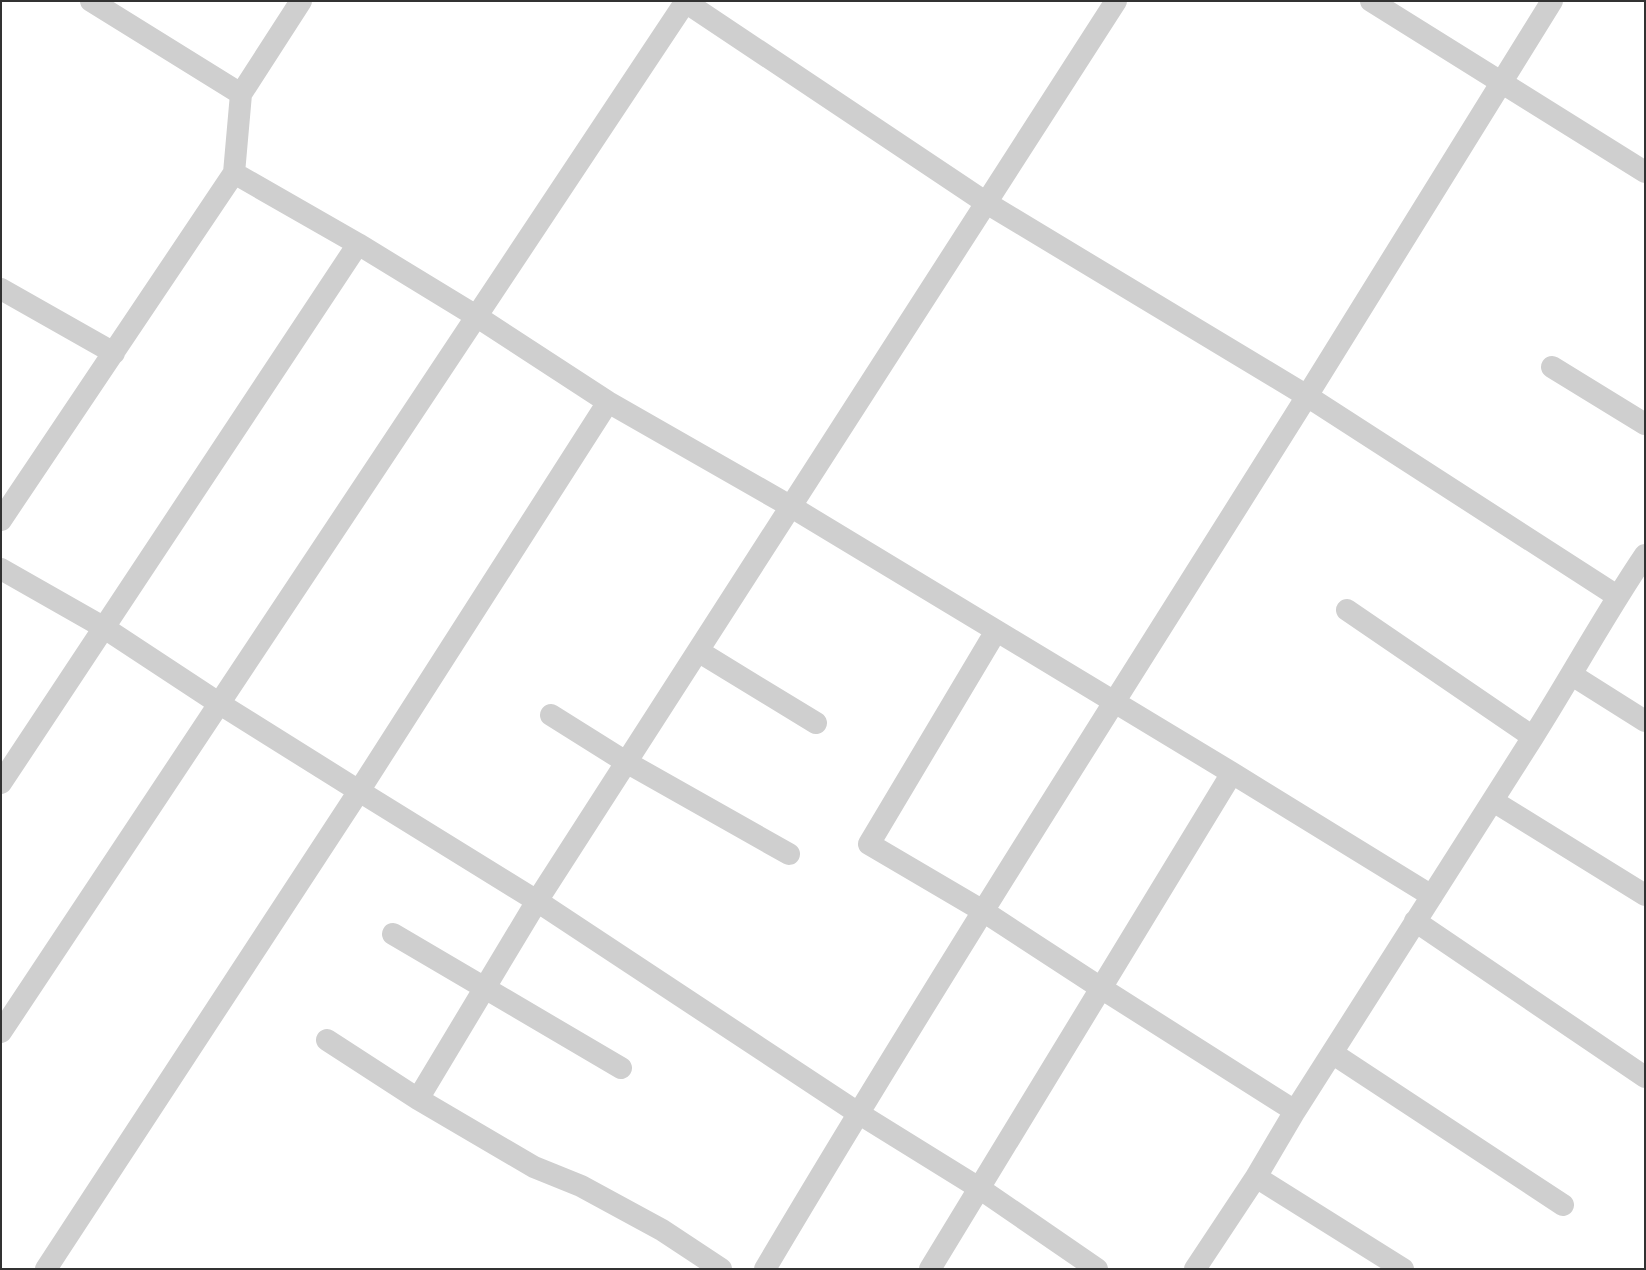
<svg xmlns="http://www.w3.org/2000/svg" width="1646" height="1270" font-family="'DejaVu Sans',sans-serif">
<style>
.lines{fill:none;stroke-linecap:round;stroke-linejoin:round}
.street{stroke:#cfcfcf;stroke-width:22}
</style>
<rect width="100%" height="100%" fill="#fff"/>
<g class="lines">
<path class="street" d="M91,1L241,94L301,1
M684,1L985,202L1307,396L1617,596
M1371,1L1645,172
M234,173L241,94
M1,289L114,353
M1552,367L1645,424
M1,520L234,173L358,244L476,316L608,402L790,506L1232,773L1432,896
M1,569L103,627L220,704L359,791L608,402
M1347,610L1533,737
M996,631L869,844L983,911L1101,988L1295,1111
M698,651L816,723
M1572,675L1645,721
M551,715L626,762L789,854
M1,783L358,244
M1493,801L1645,895
M1415,921L1645,1077
M393,934L621,1068
M1,1032L686,1
M327,1040L418,1099L534,1167L581,1186L662,1230L721,1269
M1332,1053L1563,1205
M418,1099L537,901L858,1113L979,1188L1097,1269
M1256,1177L1403,1269
M46,1269L359,791L537,901L1116,1
M765,1269C940,974 1125,686 1307,396C1389,265 1470,133 1552,1
M930,1269L1232,773
M1195,1269L1256,1177L1295,1111L1533,737C1571,677 1605,614 1645,555"/>
</g>
<rect width="1646" height="1270" fill="none" stroke="#323232" stroke-width="4"/>
</svg>
